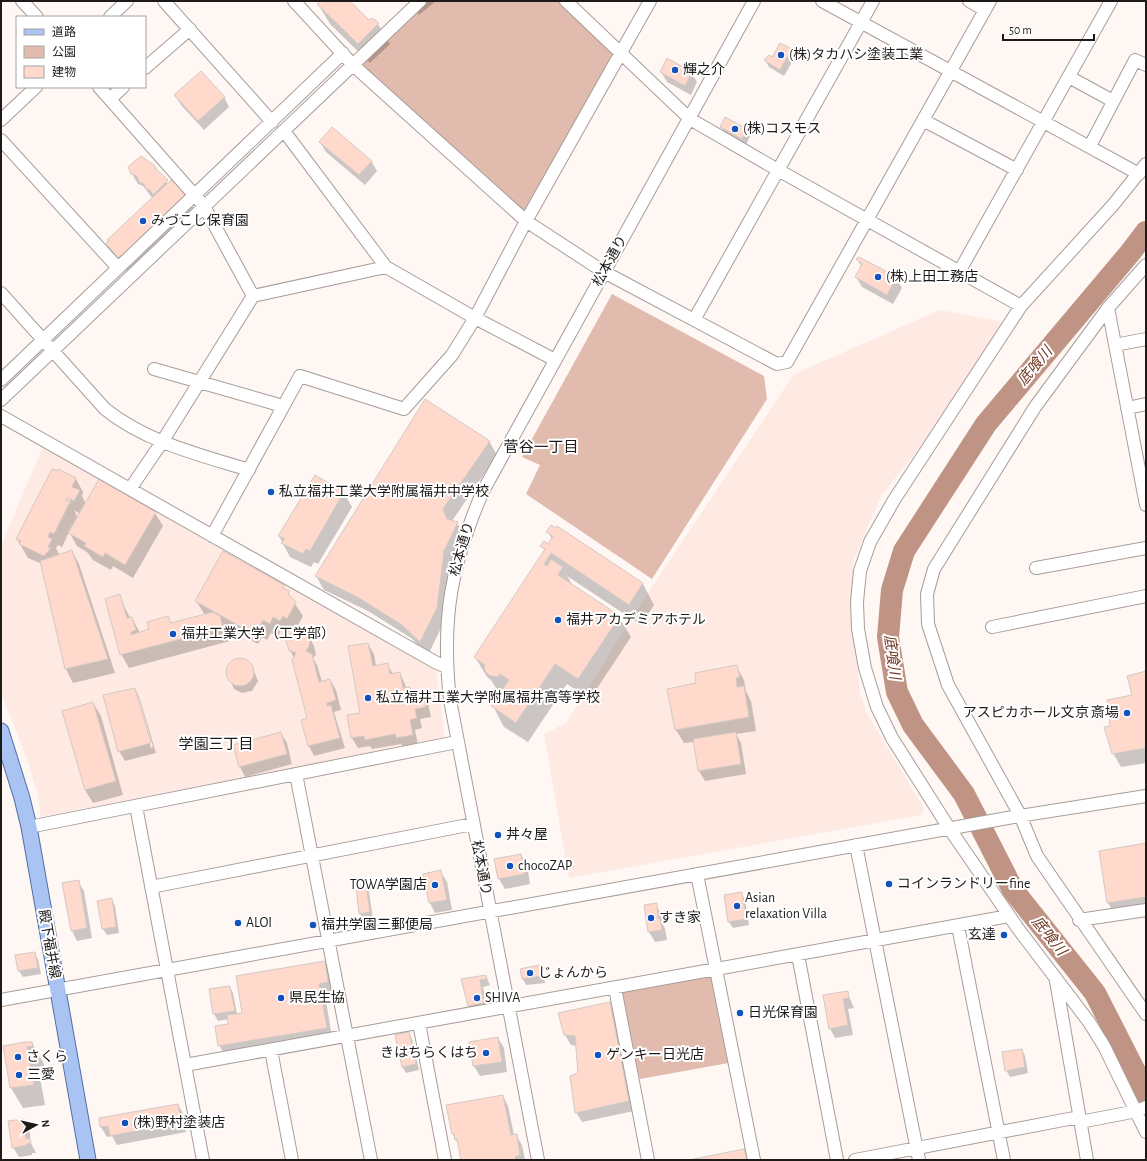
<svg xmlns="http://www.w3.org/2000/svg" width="1147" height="1161" font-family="'Alegreya Sans','Noto Sans JP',sans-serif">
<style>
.built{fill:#feeae3}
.green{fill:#e1bbae}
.shadow{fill:#0003;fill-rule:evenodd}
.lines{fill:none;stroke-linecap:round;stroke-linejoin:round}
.river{stroke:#c09484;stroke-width:22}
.building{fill:#ffd9cb;stroke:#d4c9c5}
.minor-casing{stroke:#a79d99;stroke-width:14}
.major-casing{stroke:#536fa1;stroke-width:17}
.minor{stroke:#fff;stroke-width:12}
.major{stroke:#a9c4f2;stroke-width:15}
.poi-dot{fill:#1152bd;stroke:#fff;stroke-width:1.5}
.labels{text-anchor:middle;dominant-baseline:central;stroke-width:4;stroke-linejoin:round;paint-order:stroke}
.poi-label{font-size:14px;fill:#1e1a19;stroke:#fff;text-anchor:start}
.street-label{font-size:14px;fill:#1e1a19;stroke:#fff}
.water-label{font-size:15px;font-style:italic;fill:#723923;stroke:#fff}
.neighbourhood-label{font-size:15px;fill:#1e1a19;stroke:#fff}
</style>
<rect width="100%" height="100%" fill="#fef7f4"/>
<path class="built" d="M940,310L1004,322L913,457L882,494L854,559L852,583L854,633L860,692L866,712L924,808L922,815L569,878L544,734L566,723L653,585L794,374Z
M48,447L431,665L436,671L445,738L41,817L38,796L27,759L1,693V546L42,449Z"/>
<path class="green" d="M420,1H562L620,54L526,221L357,61Z
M612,294L764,376L767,399L652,579L526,494L540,465L522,457Z
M716,970L734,1062L640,1079L615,988Z"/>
<path class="shadow" d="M321,1H349L369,21L378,24L390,44L370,63L330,24L318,4Z
M407,1H436L419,15Z
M781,44L791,50L795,57L784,76L769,67L765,60L772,58Z
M661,72H691L697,82L691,95L667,82Z
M175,95L224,97L229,107L204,130L181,105Z
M726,118L747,130L750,136L746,145L725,133L721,127Z
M320,142L371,161L377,171L365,185L326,152Z
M141,157L147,160L168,184L185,193L193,207L194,212L132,270L130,268L127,271L115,257L107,243L153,199L143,186L138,184L132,174Z
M857,260L896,278L902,288L893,304L862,287L856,277L862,267Z
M489,441L497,455L452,521L457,523L465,536L444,622L428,655L411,638L368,611L324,590L316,576Z
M315,476L344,493L352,507L318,564L314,562L311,567L290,557L279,536Z
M76,479L83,492L82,496L86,504L155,513L163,526L133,578L113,566L111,570L93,560L88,553L77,546L69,532L62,547L58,545L56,548L59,554L58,556L72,551L79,564L115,673L73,683L66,669L42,564L28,558L17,539ZM66,493L71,503H69L64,494ZM74,510L80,514L78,518Z
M558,528L643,584L654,605L641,625L567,576L573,586L619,617L631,637L590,699L567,684L528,742L504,727L493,706L500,694L491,680L487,677L475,657L545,551L542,546L548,545L552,539L548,532Z
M283,586L303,616L295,631L291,629L288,634L281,630L278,637L271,633L267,640L262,637L258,644L225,626L230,641L129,668L121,654L119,596L130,618H132L140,633L150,630L168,618L171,624L205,615L196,601Z
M308,635L314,646L316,655L313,658L317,665L322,682L330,680L336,690L341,710L334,712L345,748L314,756L309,746L308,719L294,658L290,650Z
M368,644L374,654L376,666L387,664L393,674L400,673L407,689L410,688L413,694L423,693L428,703L431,717L420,719L422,728L415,730L418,745L403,747L401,744L372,749L370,746L358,748L352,738L348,716L361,713Z
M242,659L251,664L258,681L252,691L242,693L234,689L227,672L231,663Z
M737,667L744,680L746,691L751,701L756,731L736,734L741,743L746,774L705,781L699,771L694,742L684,743L676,730L668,689L697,683Z
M1146,672V763L1121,767L1113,753L1111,727L1133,696Z
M135,689L140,699L156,753L125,761L119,751ZM137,698H139L153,747L151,748Z
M93,703L101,716L123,795L93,803L85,790Z
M281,733L287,743L292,764L245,777L240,767Z
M1146,844V912L1116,916L1108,903Z
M521,855L527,865L530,884L505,889L499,879Z
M441,872L447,882L452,910L435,913L430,903L424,875Z
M78,881L84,891L92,938L77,941L72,931L63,884Z
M365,885L369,892L373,919L364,920L360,914Z
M741,893L745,900L749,925L733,928L729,922Z
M111,899L115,906L119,933L107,935L103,929L98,902Z
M656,905L662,915V923L665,929L667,940L655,942L649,932L645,906Z
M34,953L38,959L41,974L23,977L19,971L16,956Z
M324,962L330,972L333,992L325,994L332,1038L225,1055L219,1045L229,1025L228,1019L218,1021L214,1014L210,990L230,987L233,993L237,1014H243Z
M539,966L543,972L545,983L526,985L523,979L521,970Z
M486,976L490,985L483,987L487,1009L472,1012L469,1006L463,980Z
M847,992L854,1008L848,1009L853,1035L835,1038L830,1028L824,996Z
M609,1003L615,1013L634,1111L582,1122L576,1112L579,1074L576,1046L571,1045L565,1035L560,1014Z
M409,1033L412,1039L419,1070L406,1073L402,1066Z
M498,1038L504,1048L507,1072L480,1076L474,1066L470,1042Z
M32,1043L44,1064V1066L38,1067L45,1105L23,1108L11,1088L4,1046Z
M1022,1050L1025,1056L1028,1073L1010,1077L1006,1070Z
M503,1096L508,1106L514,1135H516L522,1145L525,1160H462L459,1146L453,1134Z
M178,1105L184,1115L186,1132L117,1145L112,1136L107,1137L101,1127Z
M24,1120L30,1130V1141L36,1153H32V1155L19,1157L13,1147Z"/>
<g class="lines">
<path class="river" d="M1146,232L1130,253L986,424L904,551L892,590L888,637L897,692L913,725L964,794L1013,890L1095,993L1146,1093"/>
</g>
<path class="building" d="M320,1H350L369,20L372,18L379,23L358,44L317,4Z
M780,43L792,49L780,70L764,60L769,55L772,57Z
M667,58L692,72L685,86L660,72Z
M201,71L225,97L198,121L174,95Z
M725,117L747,129L742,139L720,127Z
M332,127L372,161L359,175L319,142Z
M141,156L154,165L156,169L168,180L153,195L150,190L145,188L144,184L139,182L137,176L131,174L128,167Z
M171,180L177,183L186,193V198L123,257L121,255L118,258L106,243L109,241L107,240Z
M859,257L897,277L887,295L855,277L862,264L856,259Z
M425,399L490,441L443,509L447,519L458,522L444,551L437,608L420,642L402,625L359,598L315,576Z
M52,469L57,471L58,469L76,478L72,487L80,490L74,501L67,498L66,500L70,502L54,534L50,532L48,537L52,539L48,547L51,548L44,556L19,544L21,541L16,539Z
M315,475L344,492L310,551L306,549L303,554L281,543L285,539L278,536Z
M99,479L156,512L125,565L105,553L103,557L84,546L86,543L68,533Z
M551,525L556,528L557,526L643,583L629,605L551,553L544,564L547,566L551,559L563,567L558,575L620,616L578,679L555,664L516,723L491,706L509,680L500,674L498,677L491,676L486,673L484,667L485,665L474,657L545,549L540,546L544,541L548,544L553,536L546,532Z
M72,550L108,659L65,669L40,561Z
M223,551L284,585L283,588L289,591L288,594L296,602L287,619L283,616L280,621L273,617L270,624L263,620L259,627L254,624L250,632L195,601Z
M120,594L127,618L132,617L136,630L131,632V635L149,629L147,622L168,616L171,623L213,612L220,616L223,628L120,655L105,599Z
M301,631L308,635L310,644L306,651L312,654L319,682L330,679L336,700L327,703V706L331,705L340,738L308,746L301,720L307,718L292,660L296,653L289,650L286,641L291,633Z
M368,643L373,666L388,663L390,674L400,672L403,688L410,687L412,694L423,692L426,707L415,709L417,718L410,720L413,735L396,738L395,734L365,740L364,736L351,738L347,715L360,713L348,646Z
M226 672a14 14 0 1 1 28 0a14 14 0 1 1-28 0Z
M737,665L740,677L736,678L737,687L744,686L749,717L675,730L667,689L696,683L695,673Z
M1146,671V748L1112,754L1104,727L1110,726L1107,700L1132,695L1127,676Z
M135,688L151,743L118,752L103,695Z
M93,702L116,781L85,790L62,711Z
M281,732L287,754L239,767L233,745Z
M736,732L741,764L698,771L693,739Z
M1146,843V897L1107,903L1099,851Z
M521,854L525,874L498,879L494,859Z
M441,870L447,900L429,903L423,874Z
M79,880L87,928L71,931L62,883Z
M366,884L370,912L359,914L356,886Z
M742,892L746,919L728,922L724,895Z
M112,898L116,927L102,929L97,901Z
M657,903L658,919L660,918L662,930L648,932L644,905Z
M35,952L38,968L18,971L15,955Z
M325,961L328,982L319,984L327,1028L218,1046L215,1026L228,1024L227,1015L242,1013L236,976Z
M540,965L542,976L522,979L520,969Z
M486,975L487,979L480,980L484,1003L468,1006L461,979Z
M230,986L235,1011L213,1014L209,989Z
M848,991L849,998L843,999L848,1025L829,1029L823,995Z
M610,1002L629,1101L575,1113L570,1076L578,1073L575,1036L564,1035L558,1013Z
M409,1032L416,1064L402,1067L395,1035Z
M498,1037L502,1062L473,1066L469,1042Z
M25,1042H32L33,1046L27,1047L34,1085L10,1088L3,1046Z
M1022,1049L1025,1067L1005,1071L1002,1052Z
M503,1095L511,1135L517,1134L520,1155L515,1157L516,1160H461L457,1139L455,1140L454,1134H452L446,1105Z
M178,1104L181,1122L110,1136L108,1126L100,1127L99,1118Z
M24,1119L26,1139L30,1138L31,1143L27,1144V1145L12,1148L8,1121Z
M744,1149L747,1160H689Z"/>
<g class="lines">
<defs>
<path id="minor" d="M22,1L37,17
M164,1L272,122
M294,1L353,65L526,221L604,272L777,364L787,362L990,1
M566,1L690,119L778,170L1021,306
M822,1L1139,174
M969,1L985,10
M110,17L127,1
M145,68L190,29
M1069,77L1113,101
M99,87L204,206L253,296
M110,99L123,87
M1,120L36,87
M923,120L1017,170
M284,131L386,267L475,318L555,360
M1,140L118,268
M1090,146L1135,60L1146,65
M1146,164L1113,205L1021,306L894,500L870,542L860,571L857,602L858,629L865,668L877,707L892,738L949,828L1019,930L1089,1022L1104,1046L1146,1132
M1146,265L1108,308L1035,407L934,569L927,594L928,624L948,685L1020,815L1037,856L1146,1014
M959,272L1111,1
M1,293L105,409C146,442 200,455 249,470
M1108,308L1146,505
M694,320L873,1
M1115,345L1146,339
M154,369L283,406
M1,380L343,53
M1,400L420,1
M1127,408L1146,404
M1,416L435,662L446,667
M130,489L162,442L253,296L386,267
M212,536L300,376L404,409L452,355L475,318L526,221L650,1
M1036,568L1146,548
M992,627L1146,596
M296,774L371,1160
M136,806L203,1160
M29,827L457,742
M856,845L919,1160
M697,874L754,1160
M151,887L473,824
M1079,920L1146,910
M958,926L1004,1160
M798,955L837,1160
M1056,981L1087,1160
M615,988L648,1160
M1,1000L1013,817L1146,796
M419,1023L445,1160
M271,1050L292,1160
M185,1065L1009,916
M1080,1122L1137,1111L1146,1107
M538,1160L450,700C441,619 451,565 483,491L754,1
M855,1160L1079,1117"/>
<path id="major" d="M1,731L22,798L29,827L88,1160"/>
</defs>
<use href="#minor" class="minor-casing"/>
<use href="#major" class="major-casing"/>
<use href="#minor" class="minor"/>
<use href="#major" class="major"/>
</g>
<g class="poi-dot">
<circle cx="781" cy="55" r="4"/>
<circle cx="675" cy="70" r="4"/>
<circle cx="735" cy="129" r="4"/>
<circle cx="143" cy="221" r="4"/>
<circle cx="878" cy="277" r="4"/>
<circle cx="271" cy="492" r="4"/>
<circle cx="558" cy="620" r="4"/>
<circle cx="173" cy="634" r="4"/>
<circle cx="368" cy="698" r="4"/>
<circle cx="1127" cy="713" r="4"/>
<circle cx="498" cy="835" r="4"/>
<circle cx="510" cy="866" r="4"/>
<circle cx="889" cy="884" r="4"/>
<circle cx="435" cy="885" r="4"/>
<circle cx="737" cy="906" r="4"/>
<circle cx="651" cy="918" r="4"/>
<circle cx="238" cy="923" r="4"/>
<circle cx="313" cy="925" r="4"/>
<circle cx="1004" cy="935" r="4"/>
<circle cx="530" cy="973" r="4"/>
<circle cx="281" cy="998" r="4"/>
<circle cx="477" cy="998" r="4"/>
<circle cx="740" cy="1013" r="4"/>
<circle cx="486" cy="1053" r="4"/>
<circle cx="598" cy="1055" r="4"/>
<circle cx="18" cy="1057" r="4"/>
<circle cx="19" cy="1075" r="4"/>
<circle cx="125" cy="1123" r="4"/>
</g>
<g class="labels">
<g class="poi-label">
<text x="789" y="55">(株)タカハシ塗装工業</text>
<text x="683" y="70">輝之介</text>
<text x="743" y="129">(株)コスモス</text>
<text x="151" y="221">みづこし保育園</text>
<text x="886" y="277">(株)上田工務店</text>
<text x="279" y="492">私立福井工業大学附属福井中学校</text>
<text x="566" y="620">福井アカデミアホテル</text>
<text x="181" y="634">福井工業大学（工学部）</text>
<text x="376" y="698">私立福井工業大学附属福井高等学校</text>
<text x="1119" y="713" text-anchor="end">アスピカホール文京 斎場</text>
<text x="506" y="835">丼々屋</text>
<text x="518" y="866">chocoZAP</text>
<text x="897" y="884">コインランドリーfine</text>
<text x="427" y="885" text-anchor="end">TOWA学園店</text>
<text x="745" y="898">Asian<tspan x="745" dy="16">relaxation Villa</tspan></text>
<text x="659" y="918">すき家</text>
<text x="246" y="923">ALOI</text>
<text x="321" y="925">福井学園三郵便局</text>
<text x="996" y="935" text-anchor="end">玄達</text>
<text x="538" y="973">じょんから</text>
<text x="289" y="998">県民生協</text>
<text x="485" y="998">SHIVA</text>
<text x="748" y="1013">日光保育園</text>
<text x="478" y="1053" text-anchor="end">きはちらくはち</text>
<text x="606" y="1055">ゲンキー日光店</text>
<text x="26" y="1057">さくら</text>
<text x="27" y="1075">三愛</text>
<text x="133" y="1123">(株)野村塗装店</text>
</g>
<g class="street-label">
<text transform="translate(610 261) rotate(-61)">松本通り</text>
<text transform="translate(462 549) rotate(-74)">松本通り</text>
<text transform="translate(481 868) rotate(79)">松本通り</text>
<text transform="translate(49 944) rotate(80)">殿下福井線</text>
</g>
<g class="water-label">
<text transform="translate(1035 366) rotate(-50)">底喰川</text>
<text transform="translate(892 657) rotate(83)">底喰川</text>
<text transform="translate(1049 936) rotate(51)">底喰川</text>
</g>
<g class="neighbourhood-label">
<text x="541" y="447">菅谷一丁目</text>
<text x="216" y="744">学園三丁目</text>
</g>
</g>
<rect width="1147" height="1161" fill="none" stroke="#1e1a19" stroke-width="4"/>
<rect x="16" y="16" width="130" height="72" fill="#ffffff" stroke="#a5a3a3"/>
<rect x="24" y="29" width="20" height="6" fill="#a9c4f2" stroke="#a5a3a3"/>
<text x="52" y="36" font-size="12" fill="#1e1a19">道路</text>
<rect x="24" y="46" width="20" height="12" fill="#e1bbae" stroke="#a5a3a3"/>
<text x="52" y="56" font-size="12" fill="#1e1a19">公園</text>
<rect x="24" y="66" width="20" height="12" fill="#ffd9cb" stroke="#a5a3a3"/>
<text x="52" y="76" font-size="12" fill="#1e1a19">建物</text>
<g transform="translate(36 1125) rotate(82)" stroke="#ffffff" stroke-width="3" paint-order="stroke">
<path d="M0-3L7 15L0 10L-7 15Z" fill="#1e1a19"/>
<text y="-6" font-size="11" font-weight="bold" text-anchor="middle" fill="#1e1a19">N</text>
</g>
<path d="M1003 34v6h91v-6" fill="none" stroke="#1e1a19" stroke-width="2"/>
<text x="1009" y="34" font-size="12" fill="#1e1a19" stroke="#ffffff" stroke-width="3" paint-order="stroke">50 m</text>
</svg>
